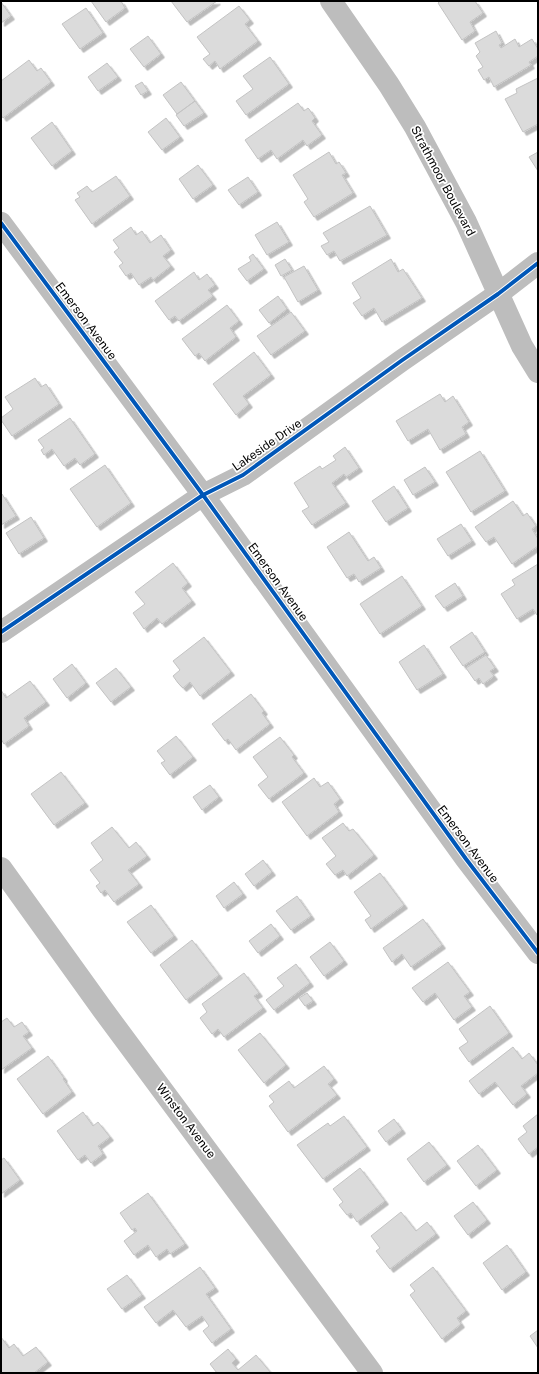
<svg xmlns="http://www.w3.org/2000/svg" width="539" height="1374" font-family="'Public Sans',sans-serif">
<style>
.building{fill:#dbdbdb;stroke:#c3c3c3;filter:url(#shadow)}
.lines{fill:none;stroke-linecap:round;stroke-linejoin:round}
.minor{stroke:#bdbdbd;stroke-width:22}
.cycleway-casing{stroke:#fff;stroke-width:6}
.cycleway{stroke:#0057b8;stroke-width:4}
.labels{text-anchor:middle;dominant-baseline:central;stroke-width:3.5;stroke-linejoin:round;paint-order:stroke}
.street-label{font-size:12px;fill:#000;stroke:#fff}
</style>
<defs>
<filter id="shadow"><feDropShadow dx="3.5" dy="3.5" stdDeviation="0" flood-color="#0004"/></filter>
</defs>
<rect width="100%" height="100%" fill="#fff"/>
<path class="building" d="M91,1H121L125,8L106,22Z
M171,1H217L187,22Z
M440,1H475L483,13L470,22L475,31L462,40L438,3Z
M1,2L11,16L1,23Z
M239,6L250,20L245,24L258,41L220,69L215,61L209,66L203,59L210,54L197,37Z
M86,8L103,33L80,49L62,24Z
M496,31L502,43L499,45L501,48L515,39L519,47L532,39L538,49V56L529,62L531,65L494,87L489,77L484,80L478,70L483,67L476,56L480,52L475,43Z
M148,36L161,54L144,67L130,49Z
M270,57L289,84L246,115L236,101L253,89L243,76Z
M29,60L37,71L41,68L51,82L3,118L1,115V81Z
M107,63L118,77L98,91L88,77Z
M538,78V124L523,132L505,99L517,93L516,89Z
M142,82L148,91L141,95L135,86Z
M181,82L195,101L177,114L163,95Z
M195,101L204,113L184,126L176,115Z
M298,103L304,111L308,108L309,109L315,118L312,121L322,135L307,146L303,140L277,159L271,150L258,159L245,140Z
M166,118L180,137L162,150L148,132Z
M52,122L72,151L52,166L31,138Z
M329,152L336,164L339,162L341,165L346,173L342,175L353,193L314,217L304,202L308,199L293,175Z
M538,152V171L529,157Z
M198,165L213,185L193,199L179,179Z
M116,176L130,196L92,224L75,200L80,197L77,193L87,186L92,192Z
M248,177L258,192L239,205L228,190Z
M370,206L387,235L340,261L334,251L327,255L321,246L329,242L323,233Z
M277,222L289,242L267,255L255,235Z
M131,227L136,235L142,231L150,243L161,235L171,250L163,256L171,266L153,280L151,277L139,285L131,273L126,276L119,266L123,263L114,252L119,248L113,240Z
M253,254L264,269L247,281L238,269L251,261L249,257Z
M285,259L292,270L281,276L275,265Z
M391,259L398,272L403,269L422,298L382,322L374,308L362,316L353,303L361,298L352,283Z
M304,266L318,290L298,302L284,277Z
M194,272L199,280L207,274L215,285L208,290L213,296L179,321L175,316L169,320L155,301Z
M278,296L287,309L269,323L259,310Z
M227,305L239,321L230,328L236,337L205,361L199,353L195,356L182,339Z
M291,312L305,331L271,355L257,336Z
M254,352L271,375L243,396L249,404L236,415L213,384Z
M35,378L41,387L46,384L59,404L12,436L1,420V418L13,409L5,397Z
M440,394L445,402L453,396L469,422L462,427L466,434L440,450L428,429L408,441L396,421Z
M70,418L95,454L80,465L75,458L64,466L52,449L44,455L41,450L44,448L38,440Z
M345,447L359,468L346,477L344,474L332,483L346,503L312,525L302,511L309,507L294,483L320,466L322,469L336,460L333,456Z
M480,451L505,491L471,512L446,472Z
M105,465L131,503L97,527L70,489Z
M425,467L435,482L413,495L404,480Z
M394,486L408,508L386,522L372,501Z
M2,494L16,516L1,525V495Z
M513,501L523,516L527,513L536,526L532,529L538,539V546L512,564L494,537L486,542L475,527Z
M31,517L44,538L19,554L6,533Z
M461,524L472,541L448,556L437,539Z
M349,532L368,561L374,557L381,568L359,582L354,574L347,578L327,547Z
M173,563L188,583L182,588L192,601L162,624L157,618L144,629L133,613L145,604L135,592Z
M538,564V614L537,615L533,609L517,619L501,594L515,585L512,580Z
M402,576L422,606L380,634L360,604Z
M455,583L463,596L444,608L435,596Z
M472,632L485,652L463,666L450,647Z
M204,637L231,672L200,696L190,682L183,688L178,683L173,676L180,670L173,661Z
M424,645L443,674L417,690L399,662Z
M486,655L495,668L490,671L494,676L483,684L479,678L475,681L466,668Z
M72,664L86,683L67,698L53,679Z
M116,668L131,687L111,702L96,683Z
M30,681L46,702L24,718L29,726L4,744L1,739V690L6,698Z
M251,694L264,711L262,713L270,724L236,750L228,739L225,741L212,724Z
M176,736L193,757L170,775L161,763L165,761L157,751Z
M280,737L294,755L292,757L304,773L269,799L258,785L268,777L253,757Z
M61,772L85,803L54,825L31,794Z
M314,778L320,787L328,782L340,799L334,804L339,812L307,836L282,802Z
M210,785L219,797L202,810L193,797Z
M343,823L349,831L353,829L374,855L347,876L343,870L335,875L326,864L336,856L322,838Z
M112,827L129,848L136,842L147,856L128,870L139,884L114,902L105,890L101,893L96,886L100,883L90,870L103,860L91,843Z
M263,860L272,872L254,886L245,874Z
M380,873L404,905L371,929L365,920L371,916L354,892Z
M234,882L243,894L224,908L216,896Z
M297,896L311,916L291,930L276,911Z
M151,905L174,936L151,953L127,922Z
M423,919L442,945L411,967L402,954L392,962L383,948Z
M271,924L280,936L258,953L249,941Z
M192,940L219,975L186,1000L160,965Z
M330,942L344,961L324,976L310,957Z
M448,962L470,992L464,996L472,1007L454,1020L435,993L423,1002L412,988Z
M296,964L310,983L274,1010L266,1000L284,986L277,978Z
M244,973L259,993L254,996L263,1008L224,1037L218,1029L212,1034L200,1018L207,1012L202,1004Z
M307,993L313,1001L305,1006L299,998Z
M490,1006L509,1033L469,1062L459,1048L468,1042L459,1029Z
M7,1018L14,1027L22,1022L29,1032L23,1036L32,1048L1,1070V1022Z
M260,1033L286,1065L264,1083L238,1050Z
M513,1047L522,1059L529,1053L538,1065V1073L521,1086L527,1094L513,1105L495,1082L479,1094L469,1081Z
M48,1056L64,1078L63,1079L72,1092L43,1114L17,1079Z
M324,1066L334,1079L328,1084L337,1095L288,1132L269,1106L274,1102L269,1096L289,1081L294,1088Z
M83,1112L93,1126L98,1122L110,1137L98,1146L103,1154L91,1163L85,1155L78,1160L57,1131Z
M538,1114V1147L529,1154L518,1139L527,1132L523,1126Z
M344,1116L367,1147L323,1179L297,1145L328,1123L330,1126Z
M394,1119L402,1130L386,1142L378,1131Z
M429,1142L447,1165L424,1182L407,1159Z
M478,1145L497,1170L476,1186L457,1161Z
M4,1158L20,1180L1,1194V1160Z
M360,1168L385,1201L357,1222L351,1213L347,1215L339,1205L343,1202L333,1189Z
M148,1193L185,1244L170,1254L167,1249L156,1257L148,1245L134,1255L124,1241L137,1231L135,1228L132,1230L120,1213Z
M473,1202L487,1220L468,1235L454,1216Z
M401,1212L416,1231L427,1222L436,1234L390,1269L376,1251L380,1248L371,1236Z
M507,1245L526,1272L502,1290L483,1263Z
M200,1267L215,1288L206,1294L231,1329L212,1343L203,1331L209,1326L202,1316L186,1327L173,1310L156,1323L144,1307Z
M433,1267L466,1311L457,1318L461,1324L442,1339L410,1295L415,1291L410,1285Z
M127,1275L142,1295L122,1309L107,1289Z
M538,1330V1348L530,1336Z
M1,1337L9,1348L14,1344L23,1356L36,1347L48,1362L34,1373H1Z
M228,1349L236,1359L232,1363L238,1370L256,1355L271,1373H217L210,1364Z"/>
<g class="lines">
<path class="minor" d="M331,1L389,85L415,127L466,222L522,346L538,372
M1,223L203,495L466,859L538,953
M1,632L203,495L243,475L401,361L498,294L538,263
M1,868L103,1010L372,1373"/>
<defs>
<path id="cycleway" d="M1,223L203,495L466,859L538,953
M1,632L203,495L243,475L401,361L498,294L538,263"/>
</defs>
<use href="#cycleway" class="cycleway-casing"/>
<use href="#cycleway" class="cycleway"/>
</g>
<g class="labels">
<g class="street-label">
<text transform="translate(443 181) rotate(62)">Strathmoor Boulevard</text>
<text transform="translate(86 321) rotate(53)">Emerson Avenue</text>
<text transform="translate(267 445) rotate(-35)">Lakeside Drive</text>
<text transform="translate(278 582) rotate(54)">Emerson Avenue</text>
<text transform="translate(468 844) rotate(53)">Emerson Avenue</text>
<text transform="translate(186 1121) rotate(53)">Winston Avenue</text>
</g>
</g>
<rect width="539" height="1374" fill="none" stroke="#000000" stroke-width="4"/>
</svg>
